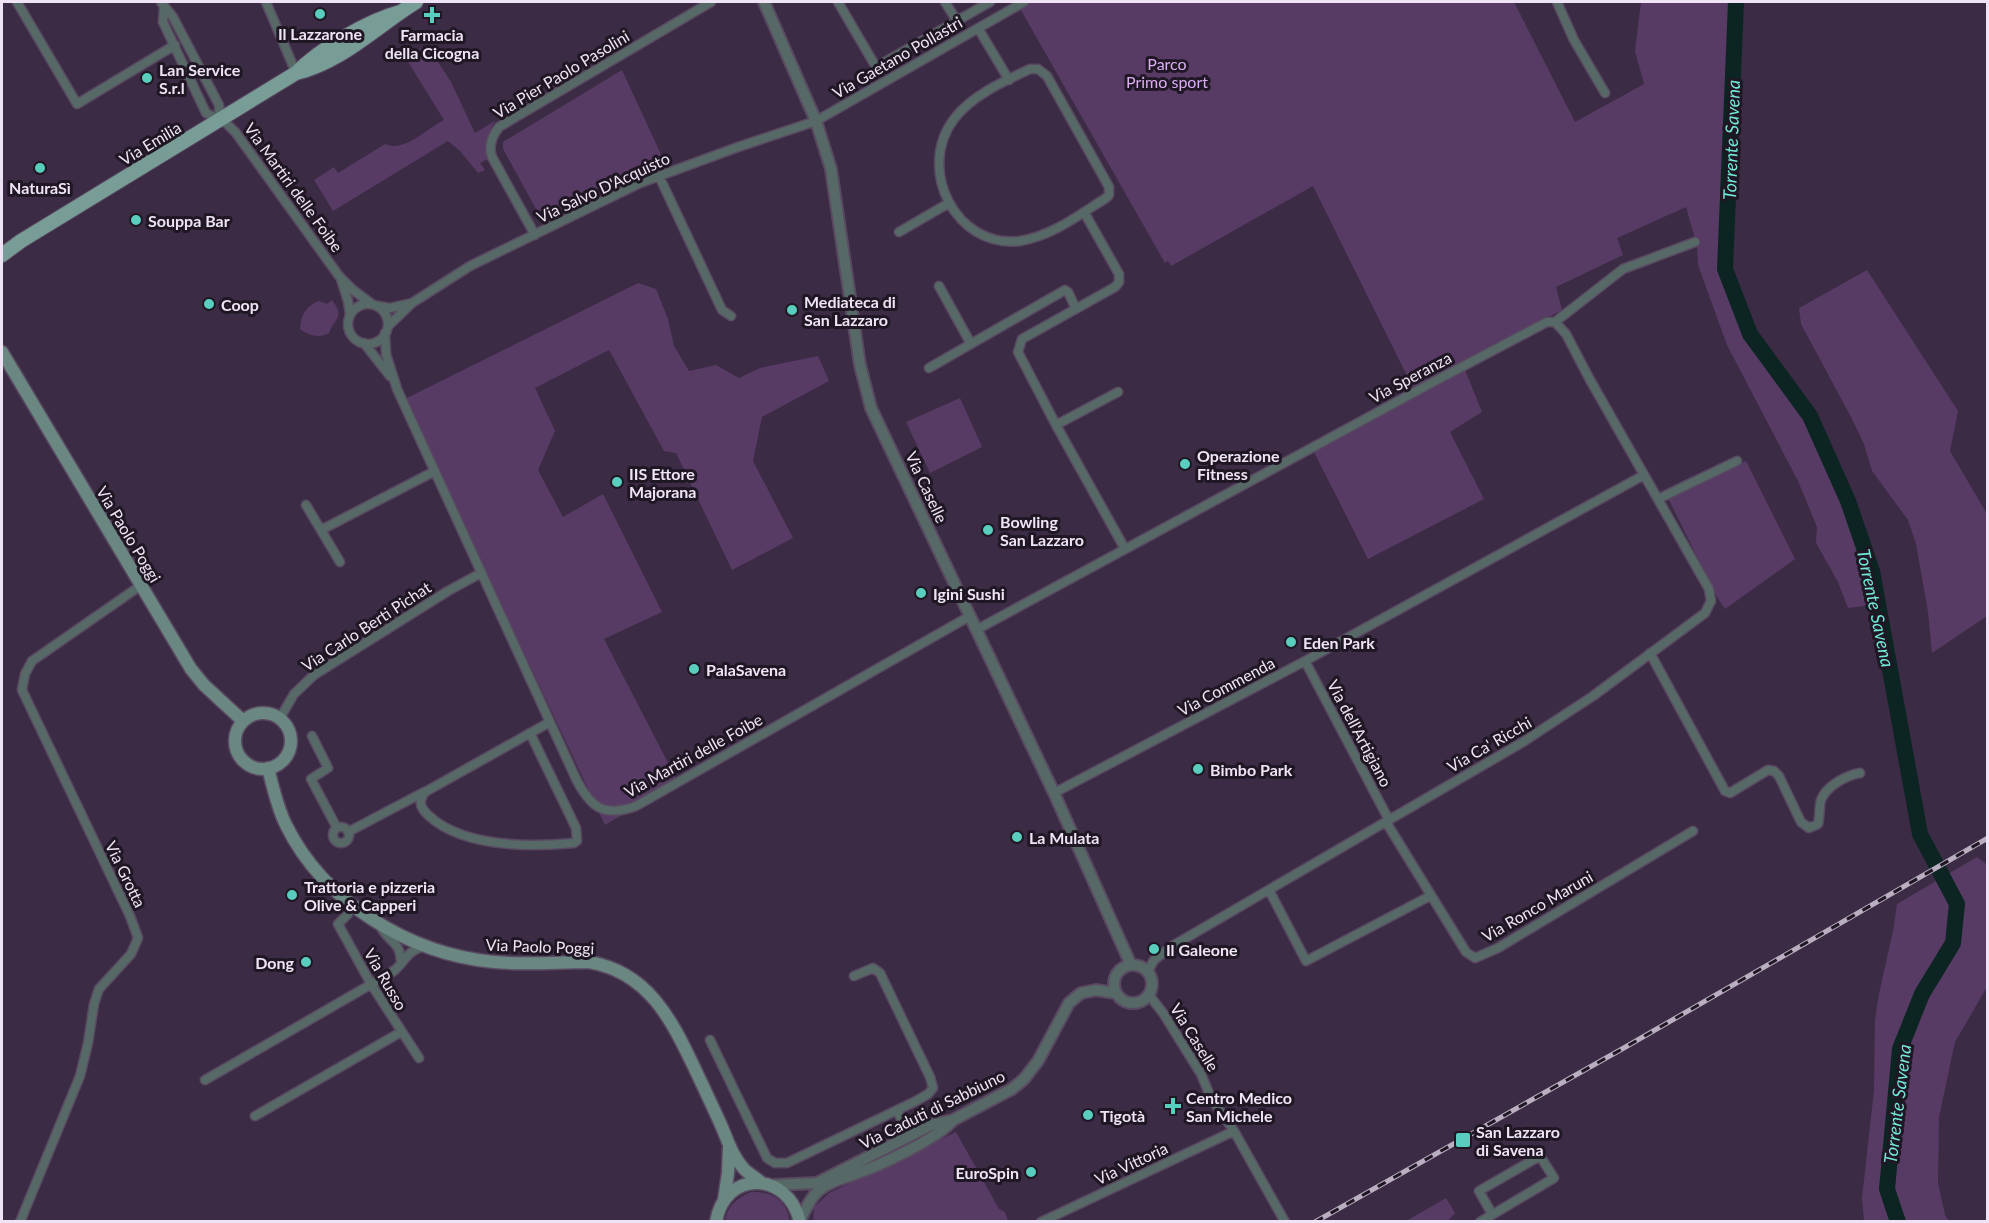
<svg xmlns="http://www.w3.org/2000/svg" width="1989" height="1223" font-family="Lato,sans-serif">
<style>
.green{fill:#573b65}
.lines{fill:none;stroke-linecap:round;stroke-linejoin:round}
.river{stroke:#0c2522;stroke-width:16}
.minor-casing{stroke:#594961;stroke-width:11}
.tertiary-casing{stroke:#594961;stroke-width:14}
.secondary-casing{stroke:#594961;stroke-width:15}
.primary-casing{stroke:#594961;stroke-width:16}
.minor{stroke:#576966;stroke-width:8}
.tertiary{stroke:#576966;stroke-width:10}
.secondary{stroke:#6a8782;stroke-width:12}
.primary{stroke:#789d97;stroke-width:14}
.rail-casing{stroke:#baaec1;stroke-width:5}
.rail{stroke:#1f1723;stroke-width:3;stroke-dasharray:9;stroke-linecap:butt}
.poi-dot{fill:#59cebf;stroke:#1f1723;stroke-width:2}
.labels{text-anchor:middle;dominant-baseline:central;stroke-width:6;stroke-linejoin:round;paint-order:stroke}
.poi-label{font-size:16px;font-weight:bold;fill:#efe4f5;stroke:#1f1723;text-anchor:start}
.street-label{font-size:16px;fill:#efe4f5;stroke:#1f1723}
.park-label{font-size:16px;fill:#dcadf4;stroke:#1f1723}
.water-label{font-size:18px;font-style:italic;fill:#72e9d8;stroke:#1f1723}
</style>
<rect width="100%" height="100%" fill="#3c2b45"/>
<path class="green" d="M1023,2H1514L1575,122L1644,84L1635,51L1641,2H1736L1725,269L1750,334L1810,416L1848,501L1872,571L1878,604L1848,608L1838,582L1816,543L1817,527L1798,481L1727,345L1698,265L1697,246L1686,207L1617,238L1623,255L1556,287L1562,310L1463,365L1482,412L1450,432L1484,499L1368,559L1312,448L1414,390L1313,186L1171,266L1168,261L1165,263L1018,5Z
M427,45L451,82L475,133L495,121C487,135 484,143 488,159L480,163L485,170L478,173L460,151L448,141L333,211L314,180L334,167L338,173L385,144C405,153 427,128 444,120L405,57Z
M622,70L665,163L542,220L503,149V142Z
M1867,270L1958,411L1950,451L1987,514V616L1932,653L1928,612L1916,544L1908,520L1872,471L1864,444L1851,417L1801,324L1799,308Z
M638,283L656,289L668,319L674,346L689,371L716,365L739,378L760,368L818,356L829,381L762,417L753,461L793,538L732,570L676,453L664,451L609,350L535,388L555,431L538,470L563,517L603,494L662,612L604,639L678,782L605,825L405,399Z
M332,300C346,318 334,318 329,333C319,339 309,335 300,329C301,315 306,306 319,301L327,304Z
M960,398L982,447L930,473L906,422Z
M1746,461L1795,559L1725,609L1717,597L1668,498Z
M1977,857L1985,863L1987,868V987L1955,1042L1939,1117L1938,1183L1945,1215L1949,1221H1864L1862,1198L1874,1090L1875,1020L1879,994L1894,926L1897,904Z
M956,1132L999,1209L1005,1212L1008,1221L813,1222L814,1207L829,1193Z
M751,1192C772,1191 786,1200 790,1221H725C727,1206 737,1198 751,1192Z
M1446,1198L1455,1213L1448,1221H1406Z"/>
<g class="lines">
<path class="river" d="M1736,2L1725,269L1750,334L1810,416L1848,501L1872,571L1920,834L1957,904L1953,943L1922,994L1900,1049L1887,1189L1898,1222"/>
<defs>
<path id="minor" d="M17,2L77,104L175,45
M161,2L173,17L219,105L220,121
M266,2L296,73
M838,2L876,67L990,2
M945,2L957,21
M1557,2L1574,40L1605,93
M164,8L163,22L206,113L226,123L236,133L339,276L353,290L372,304
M978,28L1009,80
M1030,69H1038L1047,76L1109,187V195L1106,198C1079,215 1052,236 1020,241C956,249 916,169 954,119C971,96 1004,81 1030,69Z
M659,176L722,310L731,316
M1084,212L1119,274V282L1115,287L1022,339L1018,352L1056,425L1125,549
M899,232L949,203
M535,235L492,157C488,146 492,136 499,127L711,2
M341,279L348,301L350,315
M939,286L971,344
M348 324a20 20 0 1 1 40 0a20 20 0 1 1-40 0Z
M378,306L390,308L412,303
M1555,322L1623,269L1695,242
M388,326L412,303L470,266L640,183L738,147L816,121L1024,2
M385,333L386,354L397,389L577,781C592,809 605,817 636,806L970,616
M364,343L390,376
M929,368L1065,290L1068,292L1076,309
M1056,425L1118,392
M1658,499L1737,461
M306,505L340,562
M321,530L435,471
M976,630L1437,380L1547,322H1555L1566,334L1589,378L1709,589L1711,601L1705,613L1593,696L1523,742L1174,945L1154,960L1148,971
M1650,653L1725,791L1730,793L1768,770L1774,771L1779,776L1801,822L1809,828L1818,824C1820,816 1819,807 1821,800C1826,786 1847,775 1860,773
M1305,661L1389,820
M280,718L294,694L314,675L448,591L481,573
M530,733L576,828L577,841L574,843C529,847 463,848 428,815C420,807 418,802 425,792L550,722
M312,736L328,768L311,779L337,828
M1054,793L1305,661L1644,475
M1386,822L1466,952L1475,958L1498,948L1693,831
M333 835a8 8 0 1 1 16 0a8 8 0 1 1-16 0Z
M348,832L424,792
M1269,890L1306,961L1430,896
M348,914L338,924L371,984L419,1058
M379,924C387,942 400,940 401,961
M1149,995L1163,1013L1201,1074L1211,1098L1234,1131L1285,1222
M710,1040L767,1158L775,1163H787L916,1101L928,1094L933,1088L930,1077L880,973L873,968L854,976
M205,1080L382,978C386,975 391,973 395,970C408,958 406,951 426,946
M897,1110L909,1136
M255,1116L401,1032
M20,1222L80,1076L88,1043L94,1004L99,989L131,954L138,938L130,916L22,690L25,674L32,661L140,586
M1041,1222L1234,1131
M1480,1222L1554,1178L1540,1156L1479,1191L1492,1214"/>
<path id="tertiary" d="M764,2L816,121L831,169L860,365L871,408L1054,793L1131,965
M1114 984a19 19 0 1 1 38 0a19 19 0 1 1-38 0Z
M773,1185L817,1183L931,1125L953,1120L1012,1089L1024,1079L1038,1061L1069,1003L1081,993L1096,990L1115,993
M800,1220C805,1211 809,1200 817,1192C827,1182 842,1179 855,1174C879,1166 939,1138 953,1120"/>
<path id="secondary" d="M2,352L191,669L204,685L243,721
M235 741a28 28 0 1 1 56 0a28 28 0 1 1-56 0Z
M268,768C273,787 277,807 286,825C324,902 409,954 494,962C525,965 558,962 589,962C648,972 671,1019 694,1067C703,1086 712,1105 721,1125C728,1141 732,1156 744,1169C749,1174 756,1178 762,1183
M724,1200L728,1173L729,1148
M716,1222C724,1170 788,1170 800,1222"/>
<path id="primary" d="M296,73C342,62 377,26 416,2
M2,255L21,241L296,73C320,49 367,21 400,12"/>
</defs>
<use href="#minor" class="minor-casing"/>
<use href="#tertiary" class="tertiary-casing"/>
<use href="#secondary" class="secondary-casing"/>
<use href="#primary" class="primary-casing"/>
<use href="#minor" class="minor"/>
<use href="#tertiary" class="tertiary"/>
<use href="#secondary" class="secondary"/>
<use href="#primary" class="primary"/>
<defs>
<path id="rail" d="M1315,1222L1622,1049L1988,838"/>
</defs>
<use href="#rail" class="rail-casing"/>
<use href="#rail" class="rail"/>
</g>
<g class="poi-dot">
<circle cx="320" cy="14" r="6"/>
<path d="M429 6h6v6h6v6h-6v6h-6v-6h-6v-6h6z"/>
<circle cx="147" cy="78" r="6"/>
<circle cx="40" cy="168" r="6"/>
<circle cx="136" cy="220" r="6"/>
<circle cx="209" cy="304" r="6"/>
<circle cx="792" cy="310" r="6"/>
<circle cx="1185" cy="464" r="6"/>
<circle cx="617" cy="482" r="6"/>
<circle cx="988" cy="530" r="6"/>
<circle cx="921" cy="593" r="6"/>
<circle cx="1291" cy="642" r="6"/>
<circle cx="694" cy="669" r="6"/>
<circle cx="1198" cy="769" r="6"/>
<circle cx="1017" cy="837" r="6"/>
<circle cx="292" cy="895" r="6"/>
<circle cx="1154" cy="949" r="6"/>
<circle cx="306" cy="962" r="6"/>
<path d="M1170 1097h6v6h6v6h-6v6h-6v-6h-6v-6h6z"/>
<circle cx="1088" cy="1115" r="6"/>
<rect x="1455" y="1132" width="16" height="16" rx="3"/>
<circle cx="1031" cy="1172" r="6"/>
</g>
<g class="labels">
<g class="poi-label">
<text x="320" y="33" text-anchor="middle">Il Lazzarone</text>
<text x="432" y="34" text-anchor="middle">Farmacia<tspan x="432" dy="18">della Cicogna</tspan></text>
<text x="159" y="69">Lan Service<tspan x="159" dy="18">S.r.l</tspan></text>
<text x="40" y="187" text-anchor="middle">NaturaSì</text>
<text x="148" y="220">Souppa Bar</text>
<text x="804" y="301">Mediateca di<tspan x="804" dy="18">San Lazzaro</tspan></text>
<text x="221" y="304">Coop</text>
<text x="1197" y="455">Operazione<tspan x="1197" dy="18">Fitness</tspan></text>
<text x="629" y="473">IIS Ettore<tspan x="629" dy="18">Majorana</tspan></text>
<text x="1000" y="521">Bowling<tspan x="1000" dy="18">San Lazzaro</tspan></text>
<text x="933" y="593">Igini Sushi</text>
<text x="1303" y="642">Eden Park</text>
<text x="706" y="669">PalaSavena</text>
<text x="1210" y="769">Bimbo Park</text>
<text x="1029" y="837">La Mulata</text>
<text x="304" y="886">Trattoria e pizzeria<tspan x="304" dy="18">Olive &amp; Capperi</tspan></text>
<text x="1166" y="949">Il Galeone</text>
<text x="294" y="962" text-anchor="end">Dong</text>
<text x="1186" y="1097">Centro Medico<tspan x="1186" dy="18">San Michele</tspan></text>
<text x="1100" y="1115">Tigotà</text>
<text x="1476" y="1131">San Lazzaro<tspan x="1476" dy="18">di Savena</tspan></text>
<text x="1019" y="1172" text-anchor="end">EuroSpin</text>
</g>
<g class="street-label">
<text transform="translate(897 57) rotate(-30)">Via Gaetano Pollastri</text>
<text transform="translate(561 74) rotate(-31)">Via Pier Paolo Pasolini</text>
<text transform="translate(150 143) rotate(-31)">Via Emilia</text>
<text transform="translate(294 187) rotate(54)">Via Martiri delle Foibe</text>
<text transform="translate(603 187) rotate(-25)">Via Salvo D'Acquisto</text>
<text transform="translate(1410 377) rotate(-28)">Via Speranza</text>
<text transform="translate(927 487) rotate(65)">Via Caselle</text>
<text transform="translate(129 534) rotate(59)">Via Paolo Poggi</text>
<text transform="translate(366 626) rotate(-33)">Via Carlo Berti Pichat</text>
<text transform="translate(1226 686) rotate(-28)">Via Commenda</text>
<text transform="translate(1360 733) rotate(62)">Via dell'Artigiano</text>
<text transform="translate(1489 744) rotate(-30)">Via Ca' Ricchi</text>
<text transform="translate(693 755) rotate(-29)">Via Martiri delle Foibe</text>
<text transform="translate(126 874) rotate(64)">Via Grotta</text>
<text transform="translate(1537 906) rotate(-30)">Via Ronco Maruni</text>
<text transform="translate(540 946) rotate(2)">Via Paolo Poggi</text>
<text transform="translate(386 979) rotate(60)">Via Russo</text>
<text transform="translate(1195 1037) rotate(58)">Via Caselle</text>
<text transform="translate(932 1109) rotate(-26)">Via Caduti di Sabbiuno</text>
<text transform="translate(1131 1163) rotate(-25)">Via Vittoria</text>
</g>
<g class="park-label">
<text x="1167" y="63">Parco<tspan x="1167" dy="18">Primo sport</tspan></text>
</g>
<g class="water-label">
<text transform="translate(1731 140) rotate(-88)">Torrente Savena</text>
<text transform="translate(1876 608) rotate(78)">Torrente Savena</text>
<text transform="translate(1897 1104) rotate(-83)">Torrente Savena</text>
</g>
</g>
<rect width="1989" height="1223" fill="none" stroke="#efe4f5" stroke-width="6"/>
</svg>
